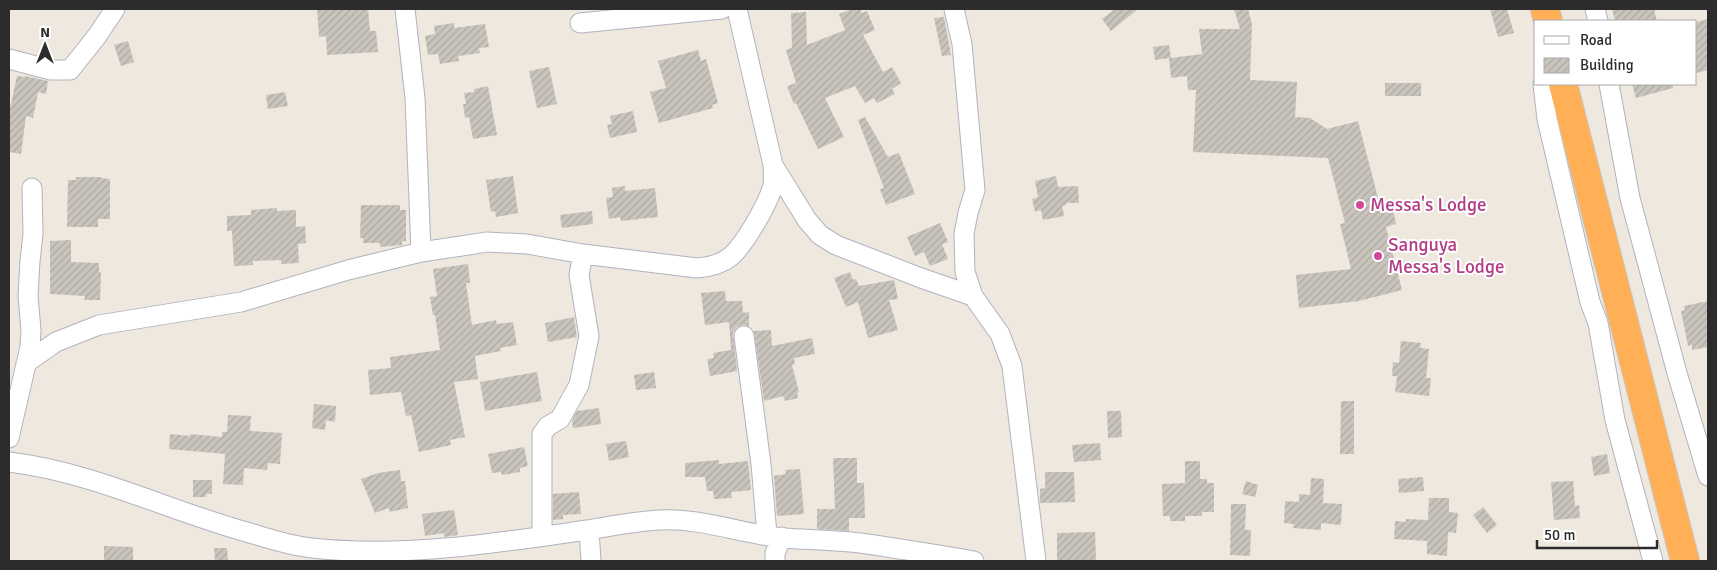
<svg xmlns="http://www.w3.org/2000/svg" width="1717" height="570" font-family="Signika,sans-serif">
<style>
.building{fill:url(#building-hatch)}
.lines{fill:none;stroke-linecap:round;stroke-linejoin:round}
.minor-casing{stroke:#b2b2c0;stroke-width:21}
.highway-casing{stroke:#c8c8c8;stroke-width:30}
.minor{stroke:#fff;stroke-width:19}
.highway{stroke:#ffb057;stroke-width:28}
.hotel-dot{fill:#d1479c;stroke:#fff;stroke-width:2}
.labels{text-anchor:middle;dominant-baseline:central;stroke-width:4;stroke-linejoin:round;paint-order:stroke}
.hotel-label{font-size:19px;fill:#b23c85;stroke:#fff;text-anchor:start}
</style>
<defs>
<pattern id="building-hatch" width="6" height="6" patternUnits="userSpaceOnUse" patternTransform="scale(1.25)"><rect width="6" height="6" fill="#c9c5bd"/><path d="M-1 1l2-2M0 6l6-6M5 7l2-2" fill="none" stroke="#ada9a3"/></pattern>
</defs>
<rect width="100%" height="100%" fill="#eee8de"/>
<path class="building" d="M317,9H368L370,31H376L378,52L327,55L326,36L319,37Z
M852,9H860L862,13L867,11L875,30L863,35L883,72L892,67L901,83L892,89L895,94L877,103L874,98L865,103L855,86L825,98L844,137L818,149L796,103L794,104L787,86L796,83L786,50L792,48L791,13L806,12L807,45L845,30L839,14Z
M1115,9H1138L1111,31L1102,19Z
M1234,9H1248L1252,24L1250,80L1297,82L1295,117L1310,118L1327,129L1358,121L1382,213L1393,210L1396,224L1386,227L1402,290L1359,301L1299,308L1296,275L1351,269L1340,224L1345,223L1328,158L1193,152L1196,90H1188L1187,76L1171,78L1169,58L1155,60L1153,47L1169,45L1171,58L1202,54L1199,29H1240Z
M1490,9H1507L1514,33L1498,37Z
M1612,9H1654L1657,21H1615Z
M944,17L951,55L942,56L934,18Z
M1708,19V70L1696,73V22Z
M454,23V28L485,24L489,47L479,48L480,53L458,56L459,61L440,64L438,54L428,55L425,36L435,34L434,26Z
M128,41L134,62L121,66L114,45Z
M698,50L701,61L706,59L718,103L712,105L713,108L659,123L650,92L666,88L658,61Z
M549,67L557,104L537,108L529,71Z
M17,76L25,77V76L48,81L46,94L38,92L33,118L26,116L21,154L9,152V113Z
M1385,83H1421V96H1385Z
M1632,84H1673V88L1636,98Z
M488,86L497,135L473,139L469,117L465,118L463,104H466L464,93L474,92V89Z
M285,92L288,106L268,109L266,95Z
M633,111L637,132L610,138L607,125L612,124L610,116Z
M865,117L888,157L899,153L915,194L886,205L880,189L884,188L858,120Z
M513,176L518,213L496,217L495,211L491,212L486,180Z
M1056,176L1058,187L1078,186L1079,203H1066V205L1062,206L1064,216L1043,220L1041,210L1035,212L1032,199L1038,197L1035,181Z
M76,177H101V178L110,179V219H98V227H67L68,180H76Z
M625,186V191L655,188L658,217L621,221L620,217L609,219L606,198L613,197L612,188Z
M361,205H400V210H406V241H402V245L380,247V243H363V238H360Z
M277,208V211L296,210V227L305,226L306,243L298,244L299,263L281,264V260L253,261V265L234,266L232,231H227V216L251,215V210Z
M592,211L593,224L562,228L560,215Z
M940,223L948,242L942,244L948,259L930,266L924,252L915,256L907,237Z
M71,240V262L99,263V272H101L100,300H84L85,296L50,294V241Z
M468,264L470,283H466L472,325L496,320L497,324L513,322L517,345L500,348L501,351L475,356L478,379L454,382L465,437L450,440L451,445L419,452L411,415L406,416L401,392L370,395L368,370L391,368L390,357L440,350L435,315H433L430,297L437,296L433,269Z
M850,272L853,280L856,279L859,286L894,280L898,299L889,300L898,330L868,338L858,302L846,307L834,278Z
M725,291L726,301H742L743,313L749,312V326L742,325L737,327L733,332L737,371L710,376L707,359L714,358L713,353L731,350L729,322L705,325L701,293Z
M1708,301V347L1692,350V345L1688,346L1681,311L1685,310L1684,306Z
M574,317L577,337L548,342L545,323Z
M771,330L772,346L812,338L815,354L794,358L795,364L792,365L799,392L797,393L798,398L785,401L783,396L764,401L754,331Z
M1401,341L1421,343L1420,348L1429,349L1426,378H1431L1429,396L1395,392L1397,376H1392L1393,362L1399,363Z
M537,372L542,401L485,411L480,382Z
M654,372L656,388L636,390L634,375Z
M1341,401H1354V454H1340Z
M314,404L336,406L335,422L326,420L325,430L312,428Z
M599,408L601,424L573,428L572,420L577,411Z
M1107,411H1121L1122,437L1108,438Z
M228,415L251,416L250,431L282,433L280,464L268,463L267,470L244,468L243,485L223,484L225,454L169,449L170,434L190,436V434L222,437V432H227Z
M626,441L629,457L609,461L606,444Z
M1100,443L1101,460L1074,462L1072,445Z
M524,447L528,466L520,468V472L502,475L501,472L492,473L488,454Z
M1607,454L1610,473L1594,476L1591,457Z
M833,458H857V483H864L865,518H849V531L817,529V509H835Z
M719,460V464L748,461L751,490L731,492L732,498L714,499L713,491H707L705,477H685V463Z
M1185,461H1200V479H1207V483H1214V512H1202V516H1185V521H1170V516H1163L1162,484L1185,483Z
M800,469L804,514L777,516L774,476L786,474L785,470Z
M400,470L401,481H405L408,508L390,512L389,508L375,513L361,479L378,473Z
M1045,472H1074L1075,502L1040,503V489L1045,488Z
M1423,477L1424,491L1399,493L1398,479Z
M1311,478L1324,479L1323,503L1342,504L1341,525L1321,523V530L1293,528L1294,524L1284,523L1285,501L1299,502V494L1310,495Z
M193,480H212V494H206V497H193Z
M1246,481L1258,485L1255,497L1242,494Z
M1573,481L1575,506L1579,505L1580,518L1554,520L1551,482Z
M579,492L581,514L563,515V519L553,520V494Z
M1429,498H1449V512L1458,513L1456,533L1448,532L1447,556L1427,554V541L1394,539L1395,521L1406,522V519L1428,520Z
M1231,504H1246L1245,530H1251L1250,556L1230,555Z
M1483,507L1497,525L1487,533L1473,515Z
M454,510L458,535L444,537V533L425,536L422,514Z
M1095,532L1096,560L1057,561V533Z
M104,546L133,547V561H104Z
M214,548H227L228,561H215Z"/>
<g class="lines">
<defs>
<path id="minor" d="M405,9L415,98L421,252
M737,9L773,165L807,220L820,235L836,245L921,278L973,296L1000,334L1012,366L1036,561
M954,9L962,44L975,190L968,213L964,234L965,272L973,296
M1595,9L1598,21
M580,23L722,9
M9,59L51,70H70L97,36L115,9
M1543,84L1547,119L1590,302L1598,323L1615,420L1653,561
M1609,84L1630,198L1677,373L1708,476
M744,336L761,464L767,535
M26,363L56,342L99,325L241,302L348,270L421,252L468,245L487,242L527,244L583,254L697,268C709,267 720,265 730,257C744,246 769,202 773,185C774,179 773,171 773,165
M9,438L30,347L31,330L28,296L30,261L33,234L32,188
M9,462C93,472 169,511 250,533C270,539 291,546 312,548C404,558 497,543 587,530C612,526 636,521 661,520C702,518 742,534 783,538C811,540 839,540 867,544C902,549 938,555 974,561
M589,530L591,561
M542,536V434L548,426L560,419L579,385L589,336L579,275L583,254
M775,561V553L782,537"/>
<path id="highway" d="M1545,9L1548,21
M1563,84L1685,561"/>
</defs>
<use href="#minor" class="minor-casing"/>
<use href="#highway" class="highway-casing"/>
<use href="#minor" class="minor"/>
<use href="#highway" class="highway"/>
</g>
<g class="hotel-dot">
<circle cx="1360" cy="205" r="5"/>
<circle cx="1378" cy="256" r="5"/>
</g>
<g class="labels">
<g class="hotel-label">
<text x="1370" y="205">Messa's Lodge</text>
<text x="1388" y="245">Sanguya<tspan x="1388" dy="22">Messa's Lodge</tspan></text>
</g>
</g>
<rect width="1717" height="570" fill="none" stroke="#2c2c2c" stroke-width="20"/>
<rect x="1534" y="20" width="162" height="65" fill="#ffffff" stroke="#ababab"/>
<rect x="1544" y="36" width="25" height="8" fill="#ffffff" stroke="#ababab"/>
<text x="1580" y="45" font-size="15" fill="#2c2c2c">Road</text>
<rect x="1544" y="58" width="25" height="15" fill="url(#building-hatch)" stroke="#ababab"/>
<text x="1580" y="70" font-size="15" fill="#2c2c2c">Building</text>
<g transform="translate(45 45)" stroke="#ffffff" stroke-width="4" paint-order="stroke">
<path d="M0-4L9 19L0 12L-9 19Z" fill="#2c2c2c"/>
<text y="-8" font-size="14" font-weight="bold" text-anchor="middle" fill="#2c2c2c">N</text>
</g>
<path d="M1537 540v8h120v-8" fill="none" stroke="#2c2c2c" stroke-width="2.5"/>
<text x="1544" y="540" font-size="15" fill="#2c2c2c" stroke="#ffffff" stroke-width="4" paint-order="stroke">50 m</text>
</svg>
